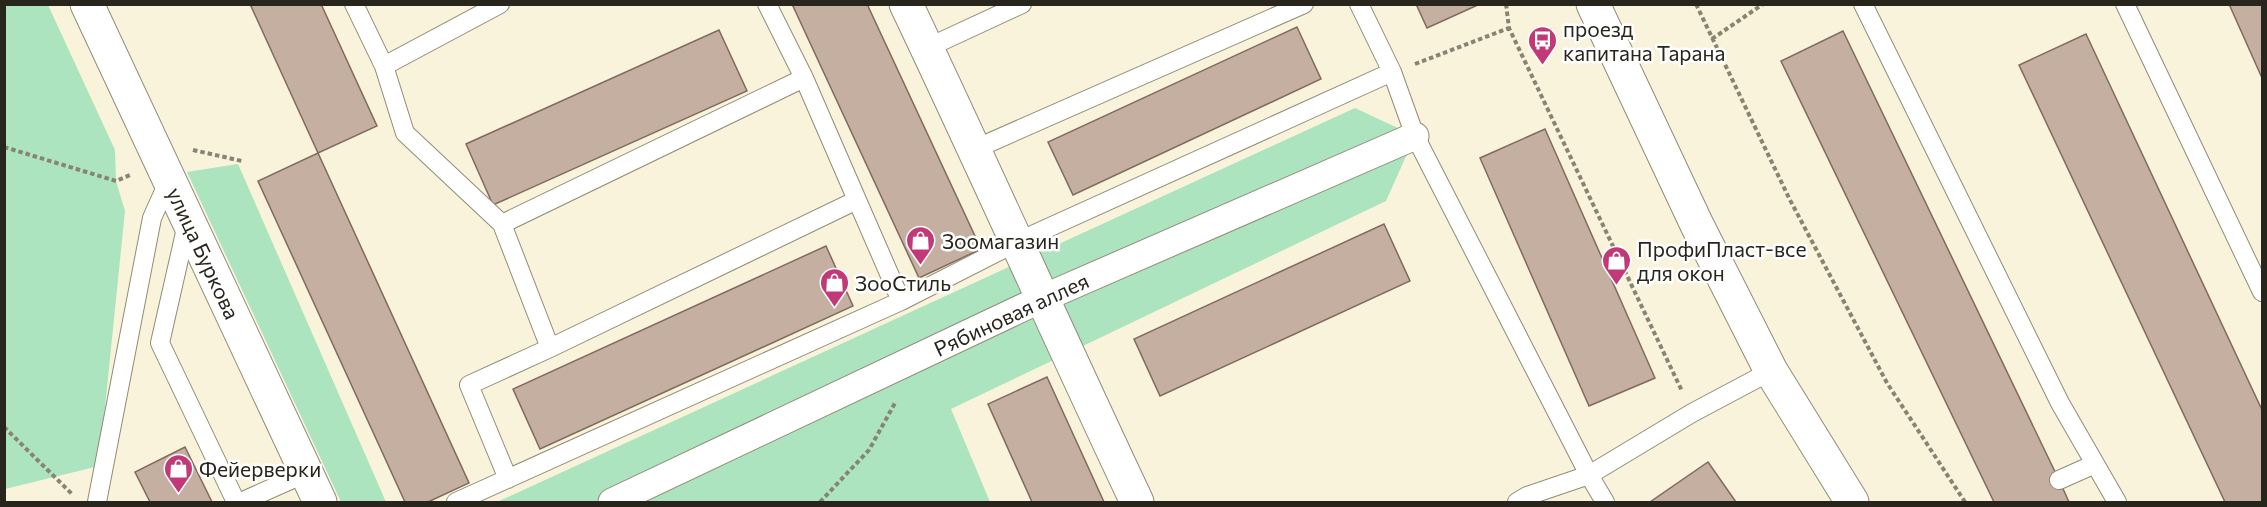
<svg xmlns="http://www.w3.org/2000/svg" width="2267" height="507" font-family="Commissioner,sans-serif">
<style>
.green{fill:#abe4bf}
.building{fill:#c5afa0;stroke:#7f6b5d;stroke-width:1.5}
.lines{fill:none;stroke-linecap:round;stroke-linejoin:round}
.service-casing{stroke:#918c76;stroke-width:20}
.pedestrian-casing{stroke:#918c76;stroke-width:29}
.minor-casing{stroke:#918c76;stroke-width:35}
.tertiary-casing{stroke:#918c76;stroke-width:35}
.secondary-casing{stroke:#918c76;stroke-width:35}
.path{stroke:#888474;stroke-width:4;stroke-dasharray:4.5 3;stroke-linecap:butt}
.service{stroke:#fff;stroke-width:18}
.pedestrian{stroke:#fff;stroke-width:27}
.minor{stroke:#fff;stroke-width:33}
.tertiary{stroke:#fff;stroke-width:33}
.secondary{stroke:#fff;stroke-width:33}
.labels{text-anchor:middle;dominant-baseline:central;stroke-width:5;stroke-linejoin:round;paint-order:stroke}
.poi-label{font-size:21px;fill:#27251c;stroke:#fff;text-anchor:start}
.street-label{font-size:21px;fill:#27251c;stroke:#fff}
</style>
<rect width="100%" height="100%" fill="#f9f3db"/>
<path class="green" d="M4,5H48L115,150L116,181L125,211L99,466L5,489Z
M1355,108L1415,136L1386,201L951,409L990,502H497Z
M238,164L386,502H341L187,172Z"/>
<path class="building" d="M250,4H321L377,126L318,153Z
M792,4H867L981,249L919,278Z
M1416,4H1480L1427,28Z
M2229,4H2262V78Z
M1297,27L1321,79L1073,195L1048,142Z
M719,30L747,91L493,205L466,144Z
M1843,31L2059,480L2069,502H1994L1781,61Z
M2086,34L2262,410V502H2225L2019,65Z
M1545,129L1655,378L1589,406L1480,158Z
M318,153L469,483L428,502H405L258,181Z
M1384,224L1410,281L1160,396L1134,339Z
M826,246L853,306L540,449L513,389Z
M1047,377L1104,502H1032L988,404Z
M185,447L212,502H150L135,472Z
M1708,462L1736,502H1650Z"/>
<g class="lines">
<defs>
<path id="service" d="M354,4L384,66
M500,4L384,66L405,133L502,224L804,78L857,200
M767,4L804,78
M1359,4L1392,72
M1863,4L2060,403L2117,502
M2125,4L2262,292
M927,48L1022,4
M975,149L1304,4
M187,224L160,343L236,502
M502,224L550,348
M508,479L469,385L550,348L857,200L901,301
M2059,480L2095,464
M97,502L152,218L169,180
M241,502L306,473
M456,502L901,301L1017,242L1392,72L1415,136L1589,475L1692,413L1771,371
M1517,502L1527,496L1589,475L1605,502"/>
<path id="pedestrian" d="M612,502L1041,299L1415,136"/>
<path id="minor" d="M906,4C985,170 1059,337 1137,502"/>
<path id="tertiary" d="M87,4L320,502"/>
<path id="secondary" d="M1593,4L1697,225L1771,371L1852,502"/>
</defs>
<use href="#service" class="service-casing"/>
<use href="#pedestrian" class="pedestrian-casing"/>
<use href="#minor" class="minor-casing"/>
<use href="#tertiary" class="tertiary-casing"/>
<use href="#secondary" class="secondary-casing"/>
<path class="path" d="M1506,4L1509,28L1682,391
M1696,4L1789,198L1887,383L1965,502
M1712,39L1763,4
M1415,64L1509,28
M4,147L116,181L130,175
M193,150L242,161
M4,427L72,494
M820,502L869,450L895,403"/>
<use href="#service" class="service"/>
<use href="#pedestrian" class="pedestrian"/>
<use href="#minor" class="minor"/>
<use href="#tertiary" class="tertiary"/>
<use href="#secondary" class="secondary"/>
</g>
<defs>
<symbol id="bus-pin" viewBox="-11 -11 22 30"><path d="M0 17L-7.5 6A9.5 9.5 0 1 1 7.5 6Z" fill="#c13976" stroke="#fff"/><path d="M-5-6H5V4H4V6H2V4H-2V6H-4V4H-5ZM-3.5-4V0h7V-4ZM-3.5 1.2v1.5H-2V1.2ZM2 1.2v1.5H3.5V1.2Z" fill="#fff"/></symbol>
<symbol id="shop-pin" viewBox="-11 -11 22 30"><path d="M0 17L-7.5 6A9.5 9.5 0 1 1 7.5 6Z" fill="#c13976" stroke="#fff"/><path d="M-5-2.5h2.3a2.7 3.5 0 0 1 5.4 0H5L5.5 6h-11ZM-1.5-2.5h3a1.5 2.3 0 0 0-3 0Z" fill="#fff"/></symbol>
</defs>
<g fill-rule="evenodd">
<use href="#bus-pin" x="1526" y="24" width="33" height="45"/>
<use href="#shop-pin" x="904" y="224" width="33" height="45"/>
<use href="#shop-pin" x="1600" y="244" width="33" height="45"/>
<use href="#shop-pin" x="818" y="266" width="33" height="45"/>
<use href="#shop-pin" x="162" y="452" width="33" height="45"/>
</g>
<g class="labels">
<g class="poi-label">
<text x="1563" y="28">проезд<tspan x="1563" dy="24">капитана Тарана</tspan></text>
<text x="942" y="240">Зоомагазин</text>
<text x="1637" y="248">ПрофиПласт-все<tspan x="1637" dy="24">для окон</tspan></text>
<text x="855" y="282">ЗооСтиль</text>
<text x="199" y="468">Фейерверки</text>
</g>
<g class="street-label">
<text transform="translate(204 253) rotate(65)">улица Буркова</text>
<text transform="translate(1011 314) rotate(-25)">Рябиновая аллея</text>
</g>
</g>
<rect width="2267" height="507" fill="none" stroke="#27251c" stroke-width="12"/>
</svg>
